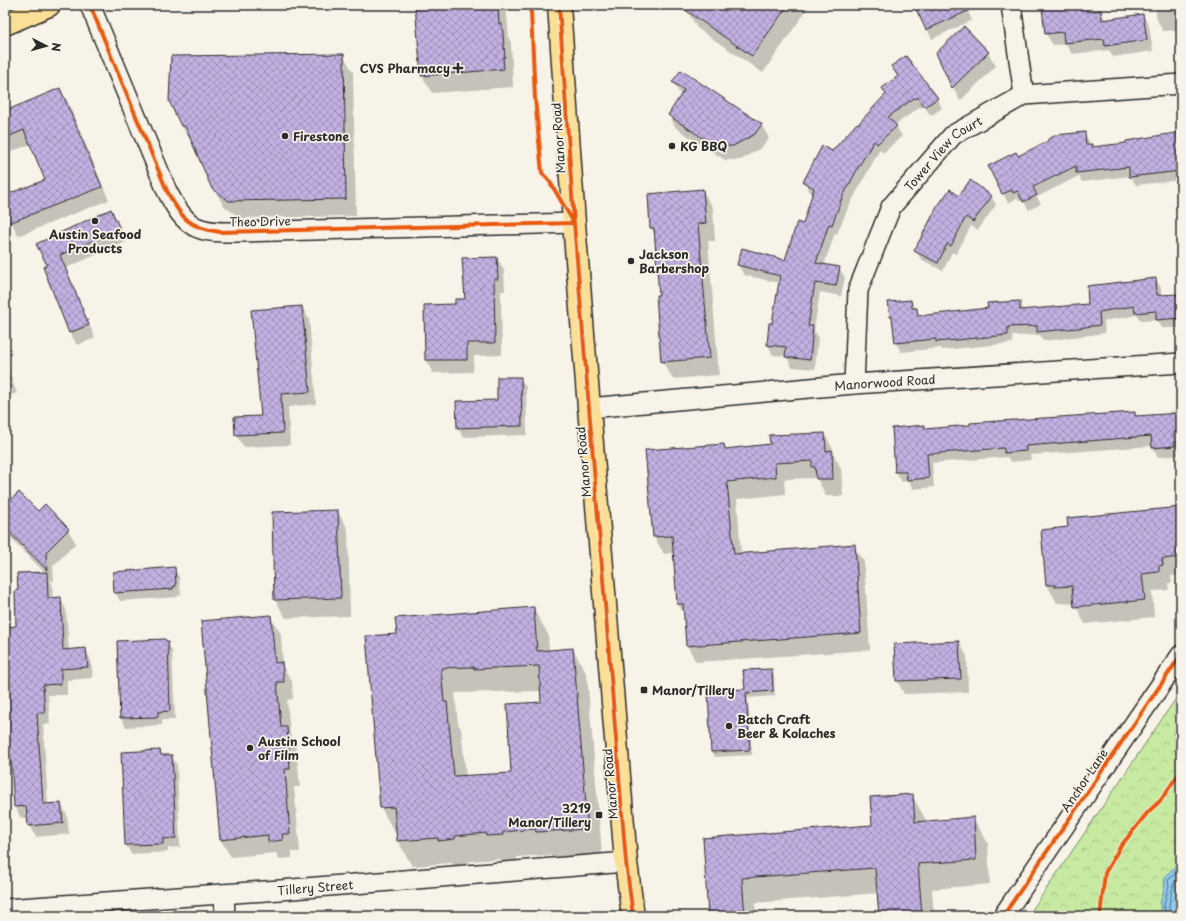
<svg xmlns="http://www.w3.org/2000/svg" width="1186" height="921" font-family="'Playpen Sans',sans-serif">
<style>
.park{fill:url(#park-crowns);stroke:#798a66}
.water{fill:url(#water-ripples);stroke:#678aa1}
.shadow{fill:#0003;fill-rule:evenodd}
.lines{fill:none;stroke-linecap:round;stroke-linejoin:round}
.shore{stroke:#536a79;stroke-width:1}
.building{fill:url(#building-cross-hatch);stroke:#2b2b2b;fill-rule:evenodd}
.minor-casing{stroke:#2b2b2b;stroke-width:22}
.major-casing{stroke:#2b2b2b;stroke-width:25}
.minor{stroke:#f7f3e8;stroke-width:19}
.major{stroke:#fbdf96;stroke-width:22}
.cycleway-casing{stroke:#f7f3e8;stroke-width:6}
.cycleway{stroke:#e8590c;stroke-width:4}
.poi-dot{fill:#2b2b2b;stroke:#f7f3e8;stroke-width:1.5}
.labels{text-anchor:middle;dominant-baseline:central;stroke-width:3.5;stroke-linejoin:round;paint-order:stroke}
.poi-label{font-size:12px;font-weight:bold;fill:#2b2b2b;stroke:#f7f3e8;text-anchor:start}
.street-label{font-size:12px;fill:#2b2b2b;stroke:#f7f3e8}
</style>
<defs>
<pattern id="park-crowns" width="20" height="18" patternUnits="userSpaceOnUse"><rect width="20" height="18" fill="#c7e9a1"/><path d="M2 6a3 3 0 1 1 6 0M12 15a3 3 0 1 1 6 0" fill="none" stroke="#abc88b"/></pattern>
<pattern id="water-ripples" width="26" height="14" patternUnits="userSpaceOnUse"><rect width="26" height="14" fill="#8fc9ef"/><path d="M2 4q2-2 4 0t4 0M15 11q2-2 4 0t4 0" fill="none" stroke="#7cadcd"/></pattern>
<pattern id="building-cross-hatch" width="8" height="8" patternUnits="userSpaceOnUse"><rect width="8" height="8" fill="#c2b0e1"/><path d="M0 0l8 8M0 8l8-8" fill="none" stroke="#9e8fb7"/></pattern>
</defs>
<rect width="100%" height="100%" fill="#f7f3e8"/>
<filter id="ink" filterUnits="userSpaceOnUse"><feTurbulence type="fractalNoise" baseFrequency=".025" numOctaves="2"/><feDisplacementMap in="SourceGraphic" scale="8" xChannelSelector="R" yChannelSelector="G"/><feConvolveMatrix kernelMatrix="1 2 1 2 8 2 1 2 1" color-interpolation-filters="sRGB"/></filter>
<g filter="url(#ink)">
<path class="park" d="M1181,691V916H1028Z"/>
<path class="water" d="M1181,853V916H1161L1160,904L1165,885L1164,878C1171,870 1179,864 1181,853Z"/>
<path class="shadow" d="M416,5H506L509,38L511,43L513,87L432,93L422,76Z
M691,5H810L763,73L697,28L687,10Z
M915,5H965L972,20L932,39Z
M1049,5H1087L1091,12L1101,11L1106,21L1142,15L1149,26L1153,51L1113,57L1109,50L1072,54L1066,44L1053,45L1046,34Z
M1155,5H1181V30L1163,31L1157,20Z
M964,28L988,53L996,66L960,101L937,54Z
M343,55L353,72L356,216L240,218L224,206L213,188L194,143H192L181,125Z
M673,82L761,124L769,138L762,147L741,160H725L676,128L669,115L681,96Z
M60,89L68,102L109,200L18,236L5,209V196L46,180L31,144L5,154V120Z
M887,94L937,98L942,108L931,116L924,106L921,108L920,107L895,125L902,136L883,153L880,149L848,208L837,234L835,233L824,265L839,268L845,278L841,296L820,292L814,330L818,337L815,369L792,367L786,356L773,355L768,345L780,283L744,275L738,265L786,261L804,225L814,194L810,192L805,182Z
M1084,133L1093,148L1181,135V180L1136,185L1130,176L1082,182L1079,176L1037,197L1041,204L1029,210L1023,200L1019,201L1017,198L1008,203L989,166L1018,158Z
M702,190L713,208L715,241H708L719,375L673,379L662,361L660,295L655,234L651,228Z
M991,196L996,205L978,230L971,226L956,254L952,252L943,271L921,259L915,250L959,197Z
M111,210L118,222H116L121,234H123L126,242L66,268L95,338L77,345L70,333L48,266Z
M497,258L504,270L505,291H501L502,355L474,356L473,372L433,373L426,360L425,306L456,305L466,300Z
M1156,279L1161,288V296L1181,295V328H1162L1157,320L1141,321L1137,315L1104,321L1105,333L1043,341L1040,335L1012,336L1013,343L942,350L941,348L901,352L896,343L894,322L891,317L911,301L921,317L989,309L1019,302L1024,311L1089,305Z
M302,307L309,319L316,404L288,407L290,445L244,447L236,435L262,417Z
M5,363L17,393L5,397Z
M520,378L526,387L527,435L463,437L458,428L498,401Z
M1169,411L1181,412V455L1158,457L1152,446L1030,455L1031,460L1011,462L1007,457L932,463L934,487L913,489L909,481L902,482L896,472L893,429L924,426L926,430L1134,413L1137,417L1170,415Z
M825,434L834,451L835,457L841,468L843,496H826L817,478L784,479L785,494L737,499L741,554L854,546L864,562L870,650L696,662L687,645L685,616L678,604L674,553L664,554L654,537L646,451L724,445L727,450L771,445Z
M45,506L68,530L76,543L53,566L54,582L50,579L52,584L53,599L60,598L66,609L69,651L85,649L91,660L93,678L67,680V695H48L50,724H43L48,805L61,804L67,815L69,834L36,837L29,826L28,817L21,818L15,807L12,766L8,759L7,736H9L5,628L18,627L45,573L5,532V507L38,513Z
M1181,508V575L1171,576L1172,583H1168L1169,590L1152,591L1154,617L1085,624L1075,604L1057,603L1047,585L1042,530L1069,527Z
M337,511L348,529L350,616L286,618L275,600Z
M174,568L179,577L181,595H178V597L120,601L115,592Z
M533,608L548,634L549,651L573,649L587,675L602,854L551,857L550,855L517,857V860L502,862L500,859L469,861V864L453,866L452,863L412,866L398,841L397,833H395L381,808L398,635ZM541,691L542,703L512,774L466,777L461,729L458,723L455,693Z
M270,616L281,634L283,667L292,681L293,699L287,700L290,734L296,746L300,787H294L300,852H292V858L279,859L276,853L231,857L220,839Z
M118,642H167L172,651L175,720H162V725L126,727L121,718Z
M959,642L967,656L968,692L904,694L897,680Z
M771,670L774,675L775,696L748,698L752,755L715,757L712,751L746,690Z
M160,751L163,756H172L177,765L180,847L168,848V852L131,854L126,845Z
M912,795L927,822L973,818L988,843L990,884L932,889L934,916H834L880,912L878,893L755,903L756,916H709L705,839L873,826Z"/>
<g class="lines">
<path class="shore" d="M1165,916L1164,904L1169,886L1168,880L1176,873L1181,864
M1170,916L1169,905L1174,882L1181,875"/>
</g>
<path class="building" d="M415,5H498L499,24H502L505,57L503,58L504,69L421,76Z
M678,5H788L752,56Z
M914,5H981L926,30Z
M1048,5H1087V12L1101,10L1102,20L1143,14L1147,40L1105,46L1104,39L1064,43L1063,32L1045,34L1042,8L1048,7Z
M964,26L989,52L952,88L936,53Z
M344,54L346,199L229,201L212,189L185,126H181L169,101L171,56Z
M906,56L938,98L925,107L918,97L915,99L914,98L888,117L897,126L877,144L874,141L859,166L842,198L832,225L829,224L816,263L840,267L836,286L815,283L808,326H813L810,360L785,357L786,347L767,345L769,323H772L780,276L737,265L742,248L785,260L797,222L803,224L814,188L803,182L822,146L832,151L857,123L858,124L886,94L882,88L898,76L891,66Z
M681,70L762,124L755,134L733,146L716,147L668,115L684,90L672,82Z
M60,88L102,187L9,223L5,212V195L45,180L24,130L5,138V111Z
M1085,132L1086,145L1092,144V147L1126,143V141L1181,132V171L1129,177V167L1076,173V166L1033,187L1037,195L1023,202L1018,191L1013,193L1012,190L1002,194L988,166L1016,152L1018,156L1048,141V139L1056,135Z
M970,180L992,196L973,222L966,217L951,246L947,244L938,263L914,251L937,207L950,189L959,196Z
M703,189L706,223L698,224L710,358L661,362L656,295H659L654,228H650L648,194Z
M111,209L120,229L60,255L89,325L69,333L43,267L47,265L36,244Z
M497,257L498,279H494L495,343H467V360H425L424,305L455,304V299H465L462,258Z
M1156,278L1157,295L1181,294V318L1156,320V311L1135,313L1134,306L1099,312L1100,325L1078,328L1037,332V326L1008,327V335L936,342V339L895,343L892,317H890L888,302L911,300L912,308H917L918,316L988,308L987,303L1020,301V310L1088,304L1087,286Z
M302,306L310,392L281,394L283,433L235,435L234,417L261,416L251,310Z
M497,377H521L522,426L457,428L456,401L497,400Z
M1135,412V416L1181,413V431L1174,432L1175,446L1152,448L1151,436L1026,446V451L1004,453V448L927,454L929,478L907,480L906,472H895L892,428L925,425V429L970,425V423L984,422Z
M825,433L826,451L832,450L833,479H816L815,467H812V461L775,463L776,477L727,482L734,554L855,544L861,633L686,646L683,604H677L672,536L653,537L645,450L724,444L725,449L770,444L769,435Z
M19,492L38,511L45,504L69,529L46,552L47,570L5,528V505Z
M1181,507V557L1162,559L1163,565L1159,566V572L1142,574L1145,600L1074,607L1072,586L1055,587V585H1046L1041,530L1068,527L1067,518Z
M338,510L341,598L274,600L272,512Z
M175,567L176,586L173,587V589L114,593L113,572Z
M47,572L48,598L61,597L63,650L86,648L88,667L61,669V684L43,685L45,713H37L43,804L61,803L63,823L28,826L26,806L14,807L11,759H8L5,627L16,626L15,591L18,590L17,573Z
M534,607L537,651L573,648L588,829L536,832L535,829L503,832V835L486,836V833L455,836V839L438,841V838L397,841L394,807L380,808L366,636L397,634L395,618ZM539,666L541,702L507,704L511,773L454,776L447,702H444L441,668L474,667V669Z
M271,615L275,663L282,662L284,682H277L281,727H287L290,769H285L290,834H282L283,840L268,842V835L220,840L201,621Z
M165,639L166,641H168L170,711L158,712V717L120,718L117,641Z
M959,641L961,679L896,681L894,644Z
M772,669L773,691L746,693L750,750L711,752L708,691L745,689L743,670Z
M160,750L161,755H172L176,838L163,839V844L125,845L121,752Z
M913,794L915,822L974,817L976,860L918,864L922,916H879L875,868L742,878L745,916H708L703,838L872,825L870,797Z"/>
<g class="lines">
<defs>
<g id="minor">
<path d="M90,5L167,191C186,229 197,233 238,232L574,223"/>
<path d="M1011,5L1024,95"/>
<path id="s1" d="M854,384L858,290L891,207L953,135L1024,95L1181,84"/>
<path id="s2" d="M589,408L854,384L1181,363"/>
<path d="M224,894L225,916"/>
<path id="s3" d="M5,909L280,890L626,862"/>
<path d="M1003,916L1181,655"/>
</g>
<path id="major" d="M559,5L574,223L626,862L633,916
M5,24L49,5"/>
</defs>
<use href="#minor" class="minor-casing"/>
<use href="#major" class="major-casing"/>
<use href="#minor" class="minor"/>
<use href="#major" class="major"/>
<defs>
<path id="cycleway" d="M90,5L167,191C181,218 189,228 220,232L574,223L550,182L542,173L535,98L531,12L527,5
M559,5L574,223L626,862L633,916
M1003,916L1181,655
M1100,916L1105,873L1120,847L1148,812L1161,800L1181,770"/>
</defs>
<use href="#cycleway" class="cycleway-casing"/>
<use href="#cycleway" class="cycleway"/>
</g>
</g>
<g class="poi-dot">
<path d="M456 62h4v4h4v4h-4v4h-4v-4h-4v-4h4z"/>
<circle cx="285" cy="136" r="4"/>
<circle cx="672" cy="146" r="4"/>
<circle cx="95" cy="221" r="4"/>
<circle cx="631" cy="261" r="4"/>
<rect x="640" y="686" width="8" height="8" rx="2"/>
<circle cx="729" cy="726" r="4"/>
<circle cx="250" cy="748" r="4"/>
<rect x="595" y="811" width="8" height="8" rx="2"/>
</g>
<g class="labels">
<g class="poi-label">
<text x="450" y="68" text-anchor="end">CVS Pharmacy</text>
<text x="293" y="136">Firestone</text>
<text x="680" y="146">KG BBQ</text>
<text x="95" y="234" text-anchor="middle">Austin Seafood<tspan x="95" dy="14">Products</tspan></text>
<text x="639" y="254">Jackson<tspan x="639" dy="14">Barbershop</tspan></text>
<text x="652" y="690">Manor/Tillery</text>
<text x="737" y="719">Batch Craft<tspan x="737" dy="14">Beer &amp; Kolaches</tspan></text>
<text x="258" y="741">Austin School<tspan x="258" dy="14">of Film</tspan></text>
<text x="591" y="808" text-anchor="end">3219<tspan x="591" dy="14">Manor/Tillery</tspan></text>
</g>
<g class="street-label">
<text transform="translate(558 138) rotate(-94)">Manor Road</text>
<text stroke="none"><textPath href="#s1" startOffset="259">Tower View Court</textPath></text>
<text transform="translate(260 221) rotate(-1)">Theo Drive</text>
<text stroke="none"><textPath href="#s2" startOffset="297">Manorwood Road</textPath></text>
<text transform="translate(583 462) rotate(-95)">Manor Road</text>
<text transform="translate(1084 780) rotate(-56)">Anchor Lane</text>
<text transform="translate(610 784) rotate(-95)">Manor Road</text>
<text stroke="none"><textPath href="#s3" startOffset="311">Tillery Street</textPath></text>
</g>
</g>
<rect width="1186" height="921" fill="none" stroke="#f7f3e8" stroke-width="20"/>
<rect x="10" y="10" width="1166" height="901" fill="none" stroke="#2b2b2b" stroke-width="1.5" filter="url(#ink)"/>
<g transform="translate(46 46) rotate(96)" stroke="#f7f3e8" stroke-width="3" paint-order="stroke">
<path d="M0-3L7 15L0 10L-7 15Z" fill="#2b2b2b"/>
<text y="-6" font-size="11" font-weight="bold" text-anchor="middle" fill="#2b2b2b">N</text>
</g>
</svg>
